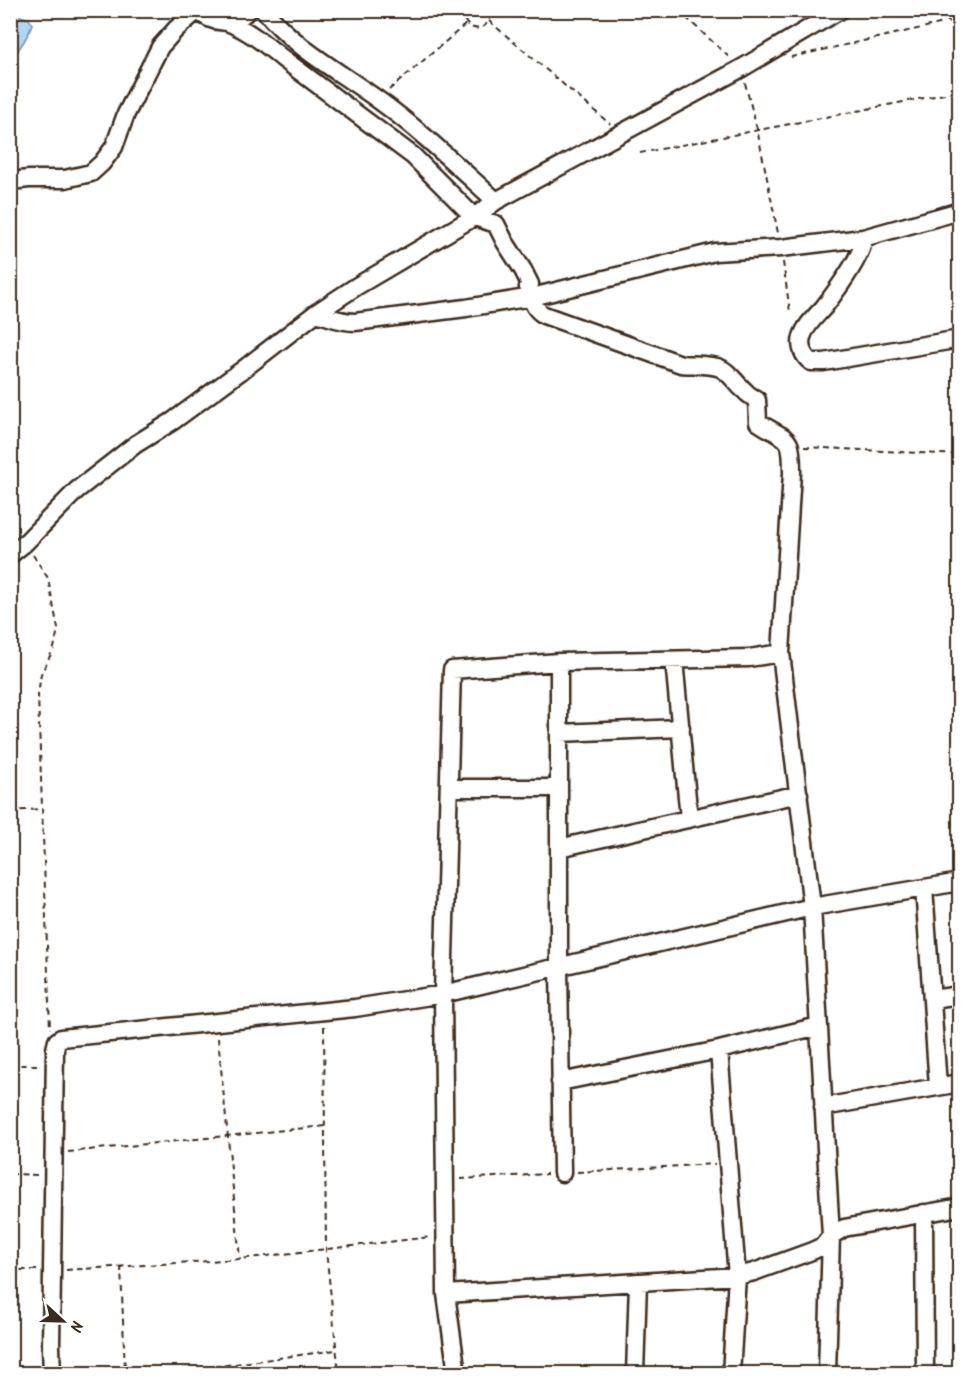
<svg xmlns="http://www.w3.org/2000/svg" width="970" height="1384" font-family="Kalam,sans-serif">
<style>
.water{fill:#acd7f7;stroke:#7f92a0;stroke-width:1.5}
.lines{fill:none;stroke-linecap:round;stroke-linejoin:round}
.minor-casing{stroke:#3b2a1e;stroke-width:21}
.path{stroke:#3b2a1e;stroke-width:2;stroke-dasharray:6 4.5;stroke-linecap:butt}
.minor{stroke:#fff;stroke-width:16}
</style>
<rect width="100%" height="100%" fill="#fff"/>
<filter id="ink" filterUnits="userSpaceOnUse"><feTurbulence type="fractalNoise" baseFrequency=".0167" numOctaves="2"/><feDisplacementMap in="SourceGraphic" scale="12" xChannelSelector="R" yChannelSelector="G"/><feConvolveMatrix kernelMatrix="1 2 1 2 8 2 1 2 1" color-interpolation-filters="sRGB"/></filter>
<g filter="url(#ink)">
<path class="water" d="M11,12L29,19L32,24C29,38 17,49 11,62Z"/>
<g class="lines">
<defs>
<path id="minor" d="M197,10C212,24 233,27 248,10
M264,10C296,49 337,70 377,99C419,129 457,166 496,201
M950,10L960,19
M227,22C248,30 265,44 282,58L413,156L474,217L496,224L505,242L523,270L530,284L528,287C534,300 531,307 544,315L681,364C691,365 711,364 720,368C730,372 736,384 745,391C748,395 753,397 757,400L758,422C788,442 792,432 792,473L781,653L812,907L831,1236L827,1374
M10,181L29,179H65L91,173L102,163L114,147L126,114L160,47L176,29L197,11
M863,238C866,252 834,294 824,307C816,316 805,326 802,337C799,347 804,357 811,362H824L960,339
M316,313C330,317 341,322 355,322L466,308L532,297L715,252L781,248L863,238L960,211
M10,555L25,543L77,490L136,444L173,421L241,371L316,313L357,286L474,217L496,201L742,68L840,10
M674,660L689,819
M559,662V966L562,1173
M559,733L681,728
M449,788H559
M559,848L799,794
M924,888L938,1086
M932,999L960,995
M719,1050L737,1276L731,1374
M560,1082L719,1050L819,1026
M823,1107L960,1083
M924,1213L925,1374
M446,1294L737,1276L754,1272L812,1251L823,1246L831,1236L844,1228L960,1207
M52,1374L51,1347L55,1049L57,1041L61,1038L355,1008L443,994L812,907L960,882
M457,1374L446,1294L443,994L452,670L559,662L749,658L781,653
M635,1374L638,1282"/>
</defs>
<use href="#minor" class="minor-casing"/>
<path class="path" d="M463,10C461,34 492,35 490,10
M678,10L731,59
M489,21L610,124
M791,57L944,23
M745,83L757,129L778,233
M389,90L466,24
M640,153L960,91
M783,262L790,312
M804,447L960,455
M33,555L48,578L58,629L54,648L41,674L38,695L50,1029
M10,811L42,809
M324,1026L326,1250L339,1374
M218,1038L240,1259
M10,1065H40
M68,1152L325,1126
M577,1172L715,1164
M10,1174L39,1175
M460,1179L547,1174
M121,1266L125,1374
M10,1270H39
M66,1270L240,1259L431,1237
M130,1374L220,1366L336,1350"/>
<use href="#minor" class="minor"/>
</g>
</g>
<rect width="970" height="1384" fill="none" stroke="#fff" stroke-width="36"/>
<rect x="18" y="18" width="934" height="1348" fill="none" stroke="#3b2a1e" stroke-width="2" filter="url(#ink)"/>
<g transform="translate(63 1321) rotate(112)" stroke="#ffffff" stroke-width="4.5" paint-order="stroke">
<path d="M0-4.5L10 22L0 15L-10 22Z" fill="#3b2a1e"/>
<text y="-9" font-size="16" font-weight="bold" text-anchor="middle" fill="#3b2a1e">N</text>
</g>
</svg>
